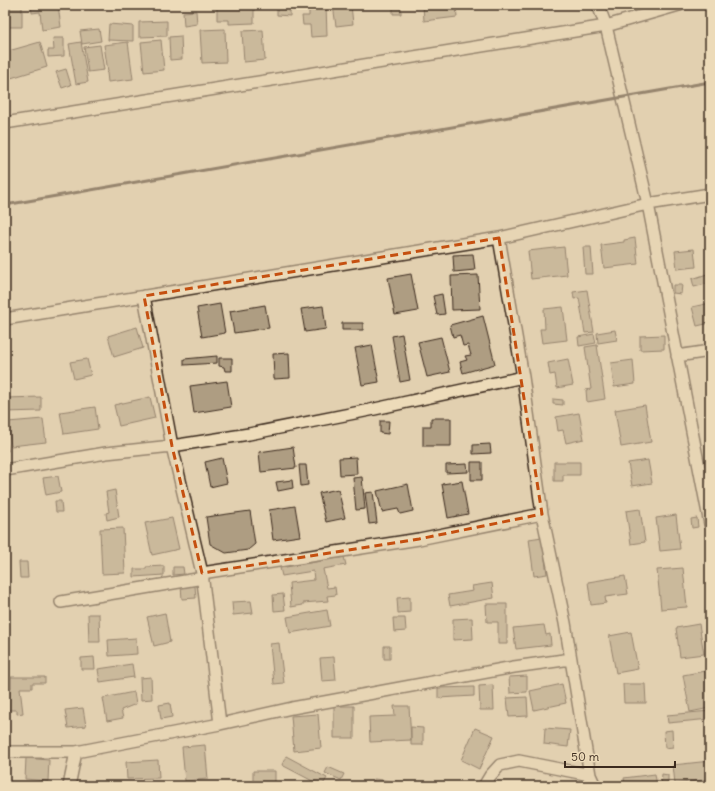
<svg xmlns="http://www.w3.org/2000/svg" width="715" height="791" font-family="Delius,sans-serif">
<style>
.building{fill:#ae9d82;stroke:#3b2a1e}
.lines{fill:none;stroke-linecap:round;stroke-linejoin:round}
.street-casing{stroke:#3b2a1e;stroke-width:14}
.street{stroke:#eddbb9;stroke-width:11}
.rail{stroke:#3b2a1e;stroke-width:3}
.marked{fill:none;stroke:#c55010;stroke-width:3;stroke-dasharray:8 5;stroke-linejoin:round}
</style>
<rect width="100%" height="100%" fill="#e2d0b0"/>
<filter id="ink" filterUnits="userSpaceOnUse"><feTurbulence type="fractalNoise" baseFrequency=".025" numOctaves="2"/><feDisplacementMap in="SourceGraphic" scale="8" xChannelSelector="R" yChannelSelector="G"/><feConvolveMatrix kernelMatrix="1 2 1 2 8 2 1 2 1" color-interpolation-filters="sRGB"/></filter>
<g filter="url(#ink)">
<path class="building" d="M31,5H58L61,27L42,30L40,12L32,13Z
M217,5H254V23L229,24V20H217Z
M277,5H290V16L277,15Z
M309,5H326L327,36L311,37L310,25H303L302,16H309Z
M333,5H351L353,24L336,26Z
M393,5H401V14H393Z
M423,5H456L457,17L424,21Z
M5,6H22V27H5Z
M196,11L197,24L184,26L183,12Z
M167,21V36L139,37V22Z
M109,24L133,26V41L108,40Z
M99,29L101,41L82,44L80,31Z
M225,29L226,62L202,63L200,30Z
M263,30L265,60L244,62L242,31Z
M181,36L182,59L170,60L169,37Z
M53,38H64V56L48,57V50H54Z
M161,40L164,70L144,72L141,42Z
M40,42L47,67L11,78L5,58V52Z
M81,42L88,82L76,84L69,44Z
M128,42L133,79L108,82L107,73L108,72L104,45Z
M100,45L104,70L88,72L84,47Z
M66,69L71,85L62,88L56,72Z
M635,238L638,264L604,268L601,245L624,242V240Z
M564,247L567,275L531,279L528,251Z
M583,247H591L593,274H585Z
M694,249L696,267L677,269L675,251Z
M473,254L475,270L454,272L453,255Z
M710,273V283L694,287L692,279Z
M411,274L418,311L395,315L388,278Z
M478,275L480,309L452,310L451,276Z
M673,285H682L681,294L673,293Z
M587,290L594,332L585,333L579,298L574,299L573,292Z
M442,294L445,314L437,315L433,296Z
M710,303V323L697,326L692,307Z
M220,304L225,333L202,337L197,308Z
M265,305L269,328L234,333L230,311Z
M323,306L326,329L305,332L301,309Z
M563,307L567,340L542,343L540,329H545L544,309Z
M483,316L495,364L463,373L460,362L467,360L465,356L471,355L468,345L463,346L460,335L453,337L450,325Z
M342,323H363V330H342Z
M137,327L143,348L114,357L108,336Z
M615,330L617,340L598,343L597,333Z
M402,334L410,380L400,382L392,336Z
M594,334L596,343L579,346L578,337Z
M664,335V349L640,350V336Z
M441,337L450,372L427,377L418,342Z
M372,345L379,382L362,385L355,348Z
M597,345L605,399L587,402L586,390L591,389L585,347Z
M289,353L290,378L274,379L273,354Z
M217,356V363L184,365V359Z
M219,358H232V371H225L224,367L219,366Z
M87,359L91,375L74,379L70,362Z
M568,359L573,385L557,388L555,374L550,375L548,363Z
M633,360L635,384L614,387L611,363Z
M227,381L231,407L194,413L190,386Z
M41,397V411L5,412V398Z
M150,397L155,418L119,426L114,405Z
M553,399L563,400V405L553,404Z
M645,405L651,442L621,447L615,410Z
M95,407L98,429L64,434L60,412Z
M579,413L584,439L566,443L563,430L558,431L556,417Z
M431,418H451V446H423V426H431Z
M43,419L46,442L11,446L8,422Z
M380,421H389L388,434L380,433Z
M5,433L8,451L5,452Z
M490,444L491,453L473,454V445Z
M293,447L296,468L261,472L259,452Z
M356,457L357,474L340,475L339,458Z
M222,458L227,483L210,487L205,462Z
M648,460L652,483L632,486L628,463Z
M471,462H482V480H471Z
M554,462H580V475H563V481H554Z
M467,464L468,472L446,473V465Z
M299,465H306L308,485L301,486Z
M58,476L61,492L46,495L43,478Z
M362,477L365,509L356,510L353,478Z
M292,480L293,488L278,491L276,482Z
M462,481L468,514L448,518L442,484Z
M408,484L413,511L400,514L398,509L382,512L377,491Z
M338,489L345,518L326,522L319,493Z
M115,490L119,517L107,520L106,513L109,512L106,492Z
M373,492L377,523L369,524L365,493Z
M55,501H61L62,512H56Z
M295,506L300,536L273,540L269,510Z
M640,509L645,542L631,544L626,511Z
M250,511L255,544L248,550L226,553L210,544L206,517Z
M676,515L680,549L660,551L656,518Z
M172,518L179,549L152,555L145,523Z
M697,518L698,527L692,528L691,519Z
M123,528L125,573L102,574L100,529Z
M542,537L547,574L534,576L529,539Z
M344,557L346,565L323,569L327,588L335,587L336,595L327,596L328,601L303,603V605L291,607L289,583L314,580L313,571L282,576L280,568Z
M19,562H27L28,578H20Z
M164,566V575L134,577V569H146V567Z
M173,567H183L184,574L173,575Z
M683,568L687,607L661,609L657,570Z
M625,576L628,594L605,597L606,603L591,605L588,582Z
M492,583L494,598L450,606L448,595L473,591L472,586Z
M181,586H195L196,598L182,599Z
M283,594L285,610L274,611L273,595Z
M410,597V612L398,613L397,598Z
M251,601L253,613L233,615L232,602Z
M486,604H507V644H498V622H487Z
M327,610L330,626L290,633L287,617Z
M165,613L170,642L154,646L147,617Z
M88,614H99L100,642H89Z
M393,618H405L406,631L394,632Z
M472,618L473,639L453,640V619Z
M699,624L704,654L680,657L676,628Z
M544,625L546,635L550,634L551,645L516,649L513,628Z
M631,632L638,669L616,673L609,636Z
M136,638L137,654L109,656L108,640Z
M279,643L284,683L274,684L270,644Z
M384,646H390V659H384Z
M94,657L95,669H81V658Z
M334,657L336,680L322,681L320,658Z
M132,664L134,677L100,682L98,669Z
M705,671L710,699V708L690,712L683,675Z
M527,676V692L510,693L509,677Z
M11,677H45V683H32V688H20L23,713L17,714V710H8V715H5V688H11Z
M151,677L152,699L141,700L140,678Z
M562,684L566,703L534,710L530,691Z
M623,684H645L646,703H624Z
M493,685L494,710H480L479,686Z
M474,687V696L438,698V688Z
M134,692L136,704L121,710L123,718L107,721L103,698Z
M527,697L528,716L509,717L507,698Z
M170,703L172,717L161,719L159,705Z
M334,706H354V738H334Z
M394,706H409L411,740L370,742L369,717L395,716Z
M83,708L86,726L68,728L65,710Z
M710,711V719L668,723L667,715Z
M318,714L321,748L294,751L291,716Z
M411,727L423,728V745H411Z
M475,728L494,736L479,769L461,760Z
M545,728L570,730L568,747L544,744Z
M672,730L673,747L665,748L664,731Z
M205,745L208,779L185,781L182,747Z
M286,756L327,778L322,786L282,765Z
M26,758L49,760L48,781L25,779Z
M158,760L159,778L127,779L126,762Z
M710,761V779L675,784L673,765Z
M328,767L344,774L341,780L325,773Z
M253,771H275V785H253Z
M655,774L657,786H625L624,778Z
M662,774L668,775V786H661Z
M374,779L434,786H373Z"/>
<g class="lines">
<defs>
<path id="street" d="M598,5L606,26L648,204L710,524
M5,123L606,26L679,5
M499,238L523,377L542,514L565,623L590,775L595,786
M144,296L172,446L202,573L220,724L292,708L514,667L571,659
M5,319L499,238L648,204L710,194
M677,356L710,351
M5,470L106,453L172,446L249,434L370,410L523,377
M202,573L419,539L542,514
M61,602L203,578
M5,752H76L220,724
M69,786L76,752
M484,786L490,776L500,765L519,761L590,775"/>
</defs>
<use href="#street" class="street-casing"/>
<use href="#street" class="street"/>
<path class="rail" d="M5,205L710,82"/>
</g>
</g>
<path d="M0 0H715V791H0ZM499,238L542,514L419,539L202,573L172,446L144,296Z" fill="#e2d0b0" fill-opacity=".55" fill-rule="evenodd"/>
<path class="marked" d="M499,238L542,514L419,539L202,573L172,446L144,296Z"/>
<rect width="715" height="791" fill="none" stroke="#eddbb9" stroke-width="20"/>
<rect x="10" y="10" width="695" height="771" fill="none" stroke="#3b2a1e" stroke-width="1.5" filter="url(#ink)"/>
<path d="M565 761v6h110v-6" fill="none" stroke="#3b2a1e" stroke-width="2"/>
<text x="571" y="761" font-size="12" fill="#3b2a1e" stroke="#eddbb9" stroke-width="3" paint-order="stroke">50 m</text>
</svg>
